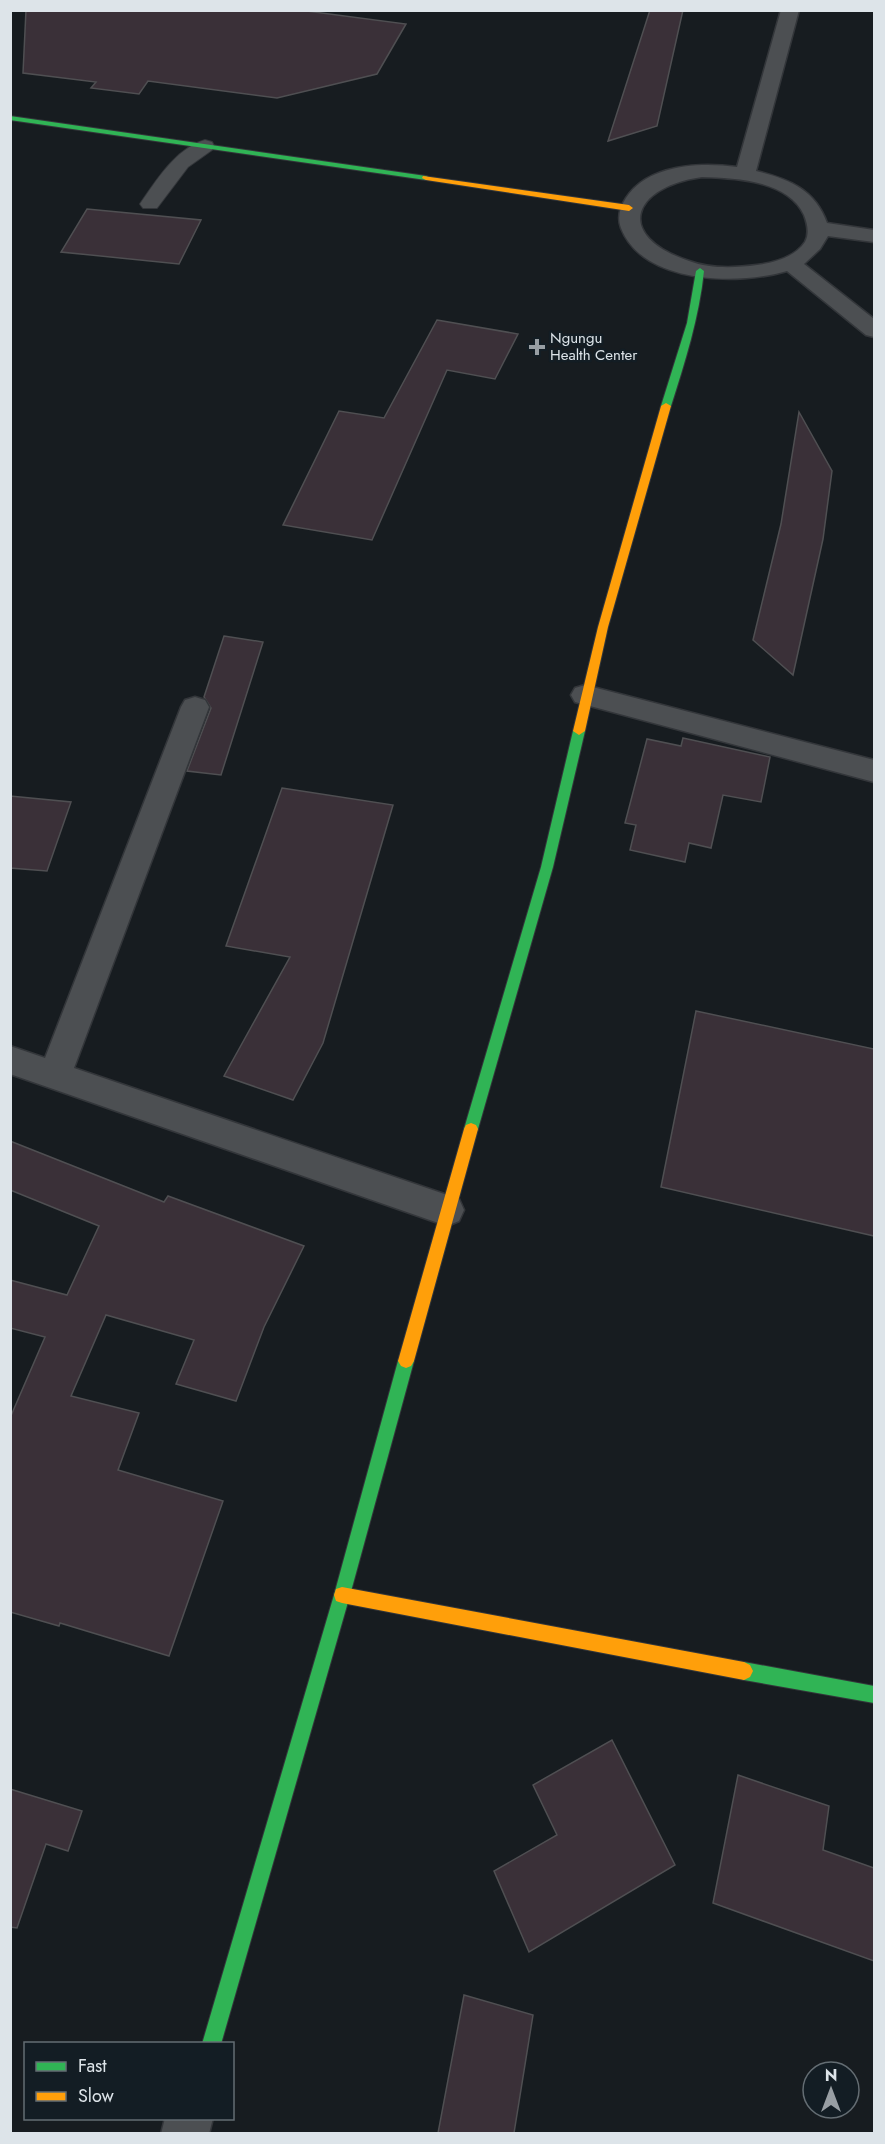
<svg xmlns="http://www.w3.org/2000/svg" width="885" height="2144" font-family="Jost,sans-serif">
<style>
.building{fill:#3a3038;stroke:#4f4f52;stroke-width:1.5}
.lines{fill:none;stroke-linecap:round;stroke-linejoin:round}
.lane-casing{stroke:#33363a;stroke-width:2}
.street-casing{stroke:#33363a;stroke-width:3}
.fast-casing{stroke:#33363a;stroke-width:2}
.slow-casing{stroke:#33363a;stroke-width:2}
.lane{fill:#4c4f52;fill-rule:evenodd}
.street{fill:#4c4f52;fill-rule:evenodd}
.fast{fill:#30b455;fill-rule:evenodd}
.slow{fill:#ff9f0a;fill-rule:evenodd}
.poi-dot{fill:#989ea3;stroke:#131d24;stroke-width:2}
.labels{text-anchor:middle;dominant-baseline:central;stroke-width:5;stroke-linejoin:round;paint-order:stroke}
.far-poi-label{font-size:15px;fill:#dde4e9;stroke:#131d24;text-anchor:start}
</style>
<rect width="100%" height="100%" fill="#171c20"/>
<path class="building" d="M26,10H299L406,24L377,74L277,98L148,81L139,94L91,88L96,82L23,73Z
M650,10H683L657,126L608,141Z
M87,209L201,220L179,264L61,252Z
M437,320L518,334L495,379L447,370L372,540L283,525L339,411L384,418Z
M799,412L832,471L823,539L793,675L753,640L781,524Z
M224,636L263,642L221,775L187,771L211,708L204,697Z
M683,738L770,757L761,802L723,795L711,848L689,843L685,862L630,850L636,825L625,823L647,739L681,746Z
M282,788L393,805L323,1043L293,1100L224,1076L290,957L226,946Z
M10,796L71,802L47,871L10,868Z
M696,1011L874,1049V1236L661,1187Z
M10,1141L164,1202L168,1196L304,1246L264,1327L236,1401L176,1384L194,1340L106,1315L71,1396L139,1413L118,1470L223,1501L169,1656L60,1623L59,1626L10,1612V1418L45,1337L10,1328V1280L67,1295L99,1226L10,1190Z
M612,1740L675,1865L529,1952L494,1871L557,1835L533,1785Z
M738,1775L829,1806L823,1850L874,1868V1961L713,1903Z
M10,1789L82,1811L68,1851L46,1844L17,1928L10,1927Z
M464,1995L533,2015L514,2133H438Z"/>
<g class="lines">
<defs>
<path id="lane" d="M205,140L212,142L214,146L212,150L188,167L157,208H143L140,204C156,181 176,148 205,140Z"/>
<path id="street" d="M781,10H799L756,171C788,179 815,189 827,223L874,230V242L828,236L820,249L804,264L874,319V337L866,335L787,271C740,285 643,285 621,228C617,217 620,207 626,198C648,164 701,162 737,167ZM702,177C735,178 788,180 804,215C807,223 810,233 805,242C795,257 773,263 757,265C735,268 710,269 689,261C614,236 631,187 702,177Z
M585,685L874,760V782L575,702L571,695L575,688Z
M195,697L205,700L209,707L74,1068L459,1199L464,1210L459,1221L447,1226L10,1074V1046L45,1058L181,707L185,700Z
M165,2118H213L209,2134H161Z"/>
<path id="fast" d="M10,116L426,176L430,178L426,180L10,120Z
M700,268L704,271C699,318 685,362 671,406L663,408L661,406L687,323L696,271Z
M579,727L585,731L553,867L478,1129L476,1133L471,1135L466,1133L464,1129L541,867L573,731Z
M406,1354L411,1356L414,1361L350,1595L221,2044H202L334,1595L398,1361L401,1356Z
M744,1662L874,1686V1703L744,1680L738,1677L735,1671L738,1665Z"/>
<path id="slow" d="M423,176L629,205L633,208L629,211L426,180L422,178Z
M666,403L671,406L608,627L585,731L579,735L573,731L598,627L661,406Z
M471,1123L476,1125L478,1129L414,1361L411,1366L406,1368L401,1366L398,1361L464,1129L466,1125Z
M342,1587L744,1662L750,1665L753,1671L750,1677L744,1680L342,1603L336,1601L334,1595L336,1589Z"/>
</defs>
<use href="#lane" class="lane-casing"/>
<use href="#street" class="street-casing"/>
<use href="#fast" class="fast-casing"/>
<use href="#slow" class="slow-casing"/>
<use href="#lane" class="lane"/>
<use href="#street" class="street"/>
<use href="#fast" class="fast"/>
<use href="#slow" class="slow"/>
</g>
<path class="poi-dot" d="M534 338h6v6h6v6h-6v6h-6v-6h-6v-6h6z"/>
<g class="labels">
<g class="far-poi-label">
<text x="550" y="338">Ngungu<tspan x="550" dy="17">Health Center</tspan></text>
</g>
</g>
<rect width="885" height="2144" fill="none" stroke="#dde4e9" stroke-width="24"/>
<rect x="24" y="2042" width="210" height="78" fill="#131d24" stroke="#646d73" stroke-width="1.5"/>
<rect x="36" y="2062" width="30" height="9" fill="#30b455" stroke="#646d73" stroke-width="1.5"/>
<text x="78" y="2072" font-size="18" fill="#dde4e9">Fast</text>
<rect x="36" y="2092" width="30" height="9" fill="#ff9f0a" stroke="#646d73" stroke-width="1.5"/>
<text x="78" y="2102" font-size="18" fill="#dde4e9">Slow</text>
<g transform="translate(831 2090)"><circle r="28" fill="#131d24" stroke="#646d73" stroke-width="1.5"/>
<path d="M0-4.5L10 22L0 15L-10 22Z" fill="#989ea3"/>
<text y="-9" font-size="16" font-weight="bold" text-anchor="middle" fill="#dde4e9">N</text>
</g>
</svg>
